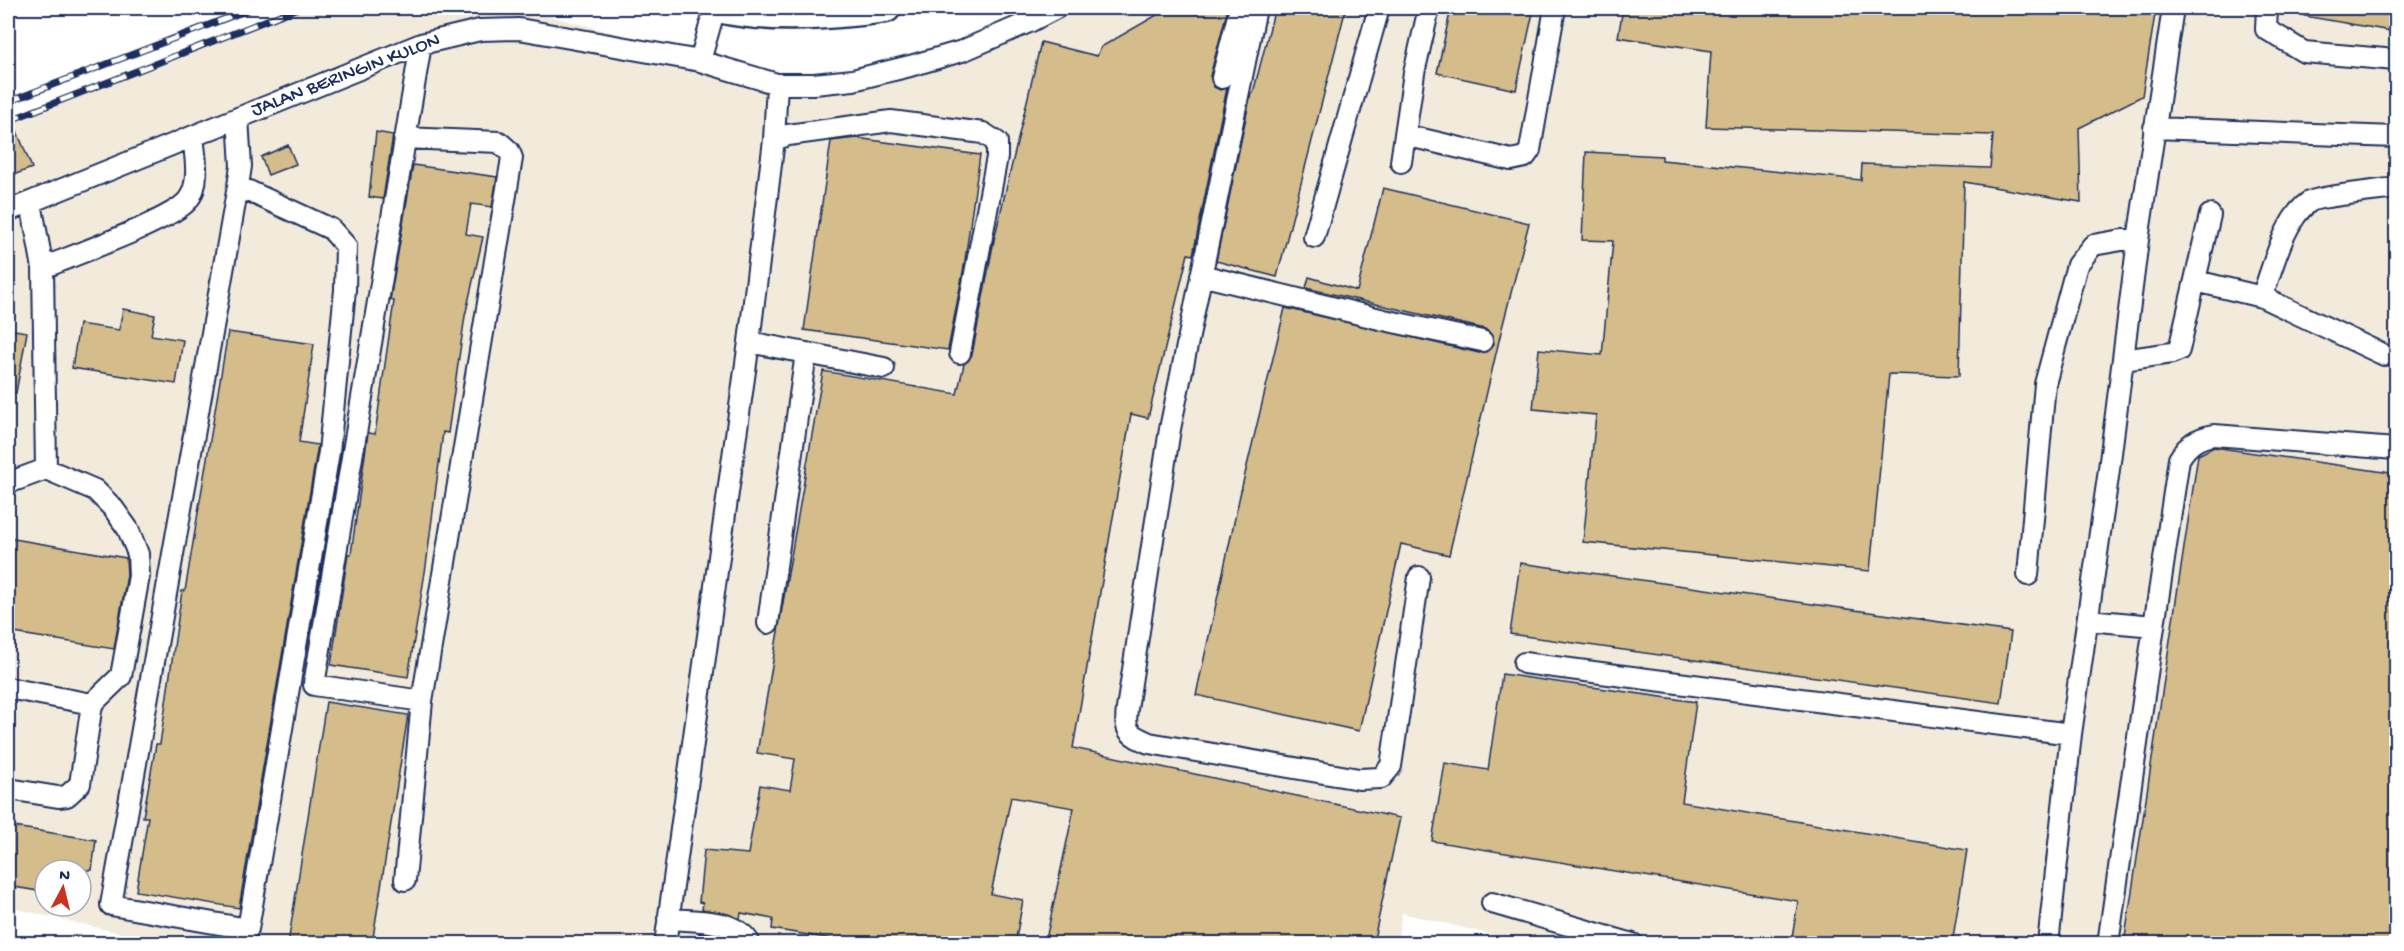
<svg xmlns="http://www.w3.org/2000/svg" width="2404" height="951" font-family="'Gochi Hand',sans-serif">
<style>
.built{fill:#f2ebdc;fill-rule:evenodd}
.building{fill:#d4bc8b;stroke:#1b2f5e;stroke-width:1.5}
.lines{fill:none;stroke-linecap:round;stroke-linejoin:round}
.minor-casing{stroke:#1b2f5e;stroke-width:24}
.highway-casing{stroke:#1b2f5e;stroke-width:33}
.minor{stroke:#fff;stroke-width:20}
.highway{stroke:#fff;stroke-width:28}
.rail-casing{stroke:#1b2f5e;stroke-width:7}
.rail{stroke:#fff;stroke-width:4.5;stroke-dasharray:14;stroke-linecap:butt}
.labels{text-anchor:middle;dominant-baseline:central;stroke-width:6;stroke-linejoin:round;paint-order:stroke}
.street-label{font-size:20px;fill:#1b2f5e;stroke:#fff}
</style>
<rect width="100%" height="100%" fill="#fff"/>
<filter id="ink" filterUnits="userSpaceOnUse"><feTurbulence type="fractalNoise" baseFrequency=".0167" numOctaves="2"/><feDisplacementMap in="SourceGraphic" scale="12" xChannelSelector="R" yChannelSelector="G"/><feConvolveMatrix kernelMatrix="1 2 1 2 8 2 1 2 1" color-interpolation-filters="sRGB"/></filter>
<g filter="url(#ink)">
<path class="built" d="M303,8H519L649,42L785,93L1024,35L1077,8H2396V943L1530,944L1402,913L1397,944H168L8,907V122ZM45,870H81V906H45Z"/>
<path class="building" d="M1169,8H1228L1210,76L1214,87L1220,90L1227,88L1193,255L1188,254L1148,418L1131,414L1073,748L1400,818L1373,944H1045L1074,808L1011,797L991,894L1023,900L1015,944H863L772,929L773,919L741,913L740,919L728,914L702,909L703,903L699,902L704,850L748,854L760,785L790,790L795,759L757,753L823,371L957,394L964,364L972,355L994,240L1041,42L1097,56L1101,47Z
M1275,8H1346L1277,277L1216,261L1251,93H1253Z
M1451,8H1534L1516,90L1437,73Z
M1623,8H2156L2142,96L2079,128L2081,202L1964,182L1959,376L1889,374L1870,571L1583,542L1596,415L1533,409L1539,349L1602,355L1613,241L1582,240L1586,152L1662,156V160L1861,180L1862,164L1990,168L1993,135L1706,127L1711,51L1618,37Z
M2305,8H2397V32L2304,16Z
M8,109L32,168L8,177Z
M376,132L393,135L383,199L369,197Z
M856,138L980,155L964,267L948,350L804,330L831,141Z
M288,145L296,164L268,175L261,157Z
M413,165L497,177L492,207L471,204L466,234L483,237L465,316L448,433L443,432L426,566L408,677L331,665L348,554H351L368,433L375,434L394,301L390,300Z
M1383,188L1529,223L1501,332L1449,555L1401,544L1359,731L1196,695L1240,495L1285,308L1479,353L1486,352L1494,344L1493,337L1485,329L1306,288L1309,277L1357,291Z
M123,309L155,315L151,335L183,340L176,384L72,368L79,324L119,330Z
M8,329L27,332L16,393L8,392Z
M228,332L314,344L299,442L318,445L239,908L136,891L148,817H143L156,744H160L182,591H185Z
M2214,447L2397,474V944H2124L2198,455Z
M8,538L126,558L127,575L114,649L8,632Z
M1520,563L2011,632L2001,703L1510,634Z
M1502,674L1696,702L1682,802L1967,850L1952,944H1791L1798,901L1432,841L1445,763L1488,770Z
M326,702L408,715L372,944H288Z
M8,826L96,840L92,870H45V892L8,886Z
M699,933L721,937L734,944H697Z"/>
<g class="lines">
<defs>
<path id="minor" d="M1256,8L1170,429L1127,709C1124,732 1129,734 1149,743L1359,779L1381,778L1391,766L1419,577
M2267,8L2266,29L2304,52L2396,60
M421,44L314,685L422,701
M700,61L715,8
M1222,78L1240,8
M2154,128L2396,137
M1405,135L1511,160L1525,157L1530,150L1555,8
M404,138L499,142L509,151L512,158L422,701L405,880
M774,140L788,135L891,121L983,133L997,142V157L960,353
M1401,162L1414,73L1429,8
M238,186L331,229L346,246L345,290L329,452L248,929L111,905L238,186L241,166L238,118
M8,211L421,44L480,30L519,29L700,61L777,84H814L853,80L910,66L962,51L1029,22L1056,8
M1314,237L1379,8
M43,268C71,256 173,220 188,200C201,184 195,155 193,137
M1201,275L1384,320L1482,341
M2196,281L2262,297C2272,270 2284,219 2309,202C2316,197 2383,190 2396,188
M2262,297L2384,355
M749,342L884,368
M2123,360L2172,353L2179,350L2210,215
M8,483L46,469L43,268L31,203
M2028,575L2045,384L2077,265L2093,245L2122,240H2138
M2088,620L2154,626L2108,944
M768,623L806,353
M2154,626L2179,459C2188,444 2197,438 2214,435L2396,449
M1524,663L2071,734
M8,688L92,704
M15,790L58,797L67,796L80,784L92,704L121,676L139,576L138,554L128,529L113,508L95,490L46,469
M1492,903L1633,944
M668,919C694,921 737,918 750,944
M665,944L749,342L774,140L777,84
M2048,944L2071,734L2108,477L2138,240L2173,8"/>
<path id="highway" d="M718,8C772,20 831,15 886,8"/>
</defs>
<use href="#minor" class="minor-casing"/>
<use href="#highway" class="highway-casing"/>
<use href="#minor" class="minor"/>
<use href="#highway" class="highway"/>
<defs>
<path id="rail" d="M8,102L253,8
M8,121L298,8"/>
</defs>
<use href="#rail" class="rail-casing"/>
<use href="#rail" class="rail"/>
</g>
</g>
<g class="labels">
<g class="street-label">
<text transform="translate(346 76) rotate(-21)">JALAN BERINGIN KULON</text>
</g>
</g>
<rect width="2404" height="951" fill="none" stroke="#fff" stroke-width="30"/>
<rect x="15" y="15" width="2374" height="921" fill="none" stroke="#1b2f5e" stroke-width="2" filter="url(#ink)"/>
<g transform="translate(63 888) rotate(7)"><circle r="28" fill="#ffffff" stroke="#a4acbf" stroke-width="1.5"/>
<path d="M0-4.5L10 22L0 15L-10 22Z" fill="#c8321e"/>
<text y="-9" font-size="16" font-weight="bold" text-anchor="middle" fill="#1b2f5e">N</text>
</g>
</svg>
